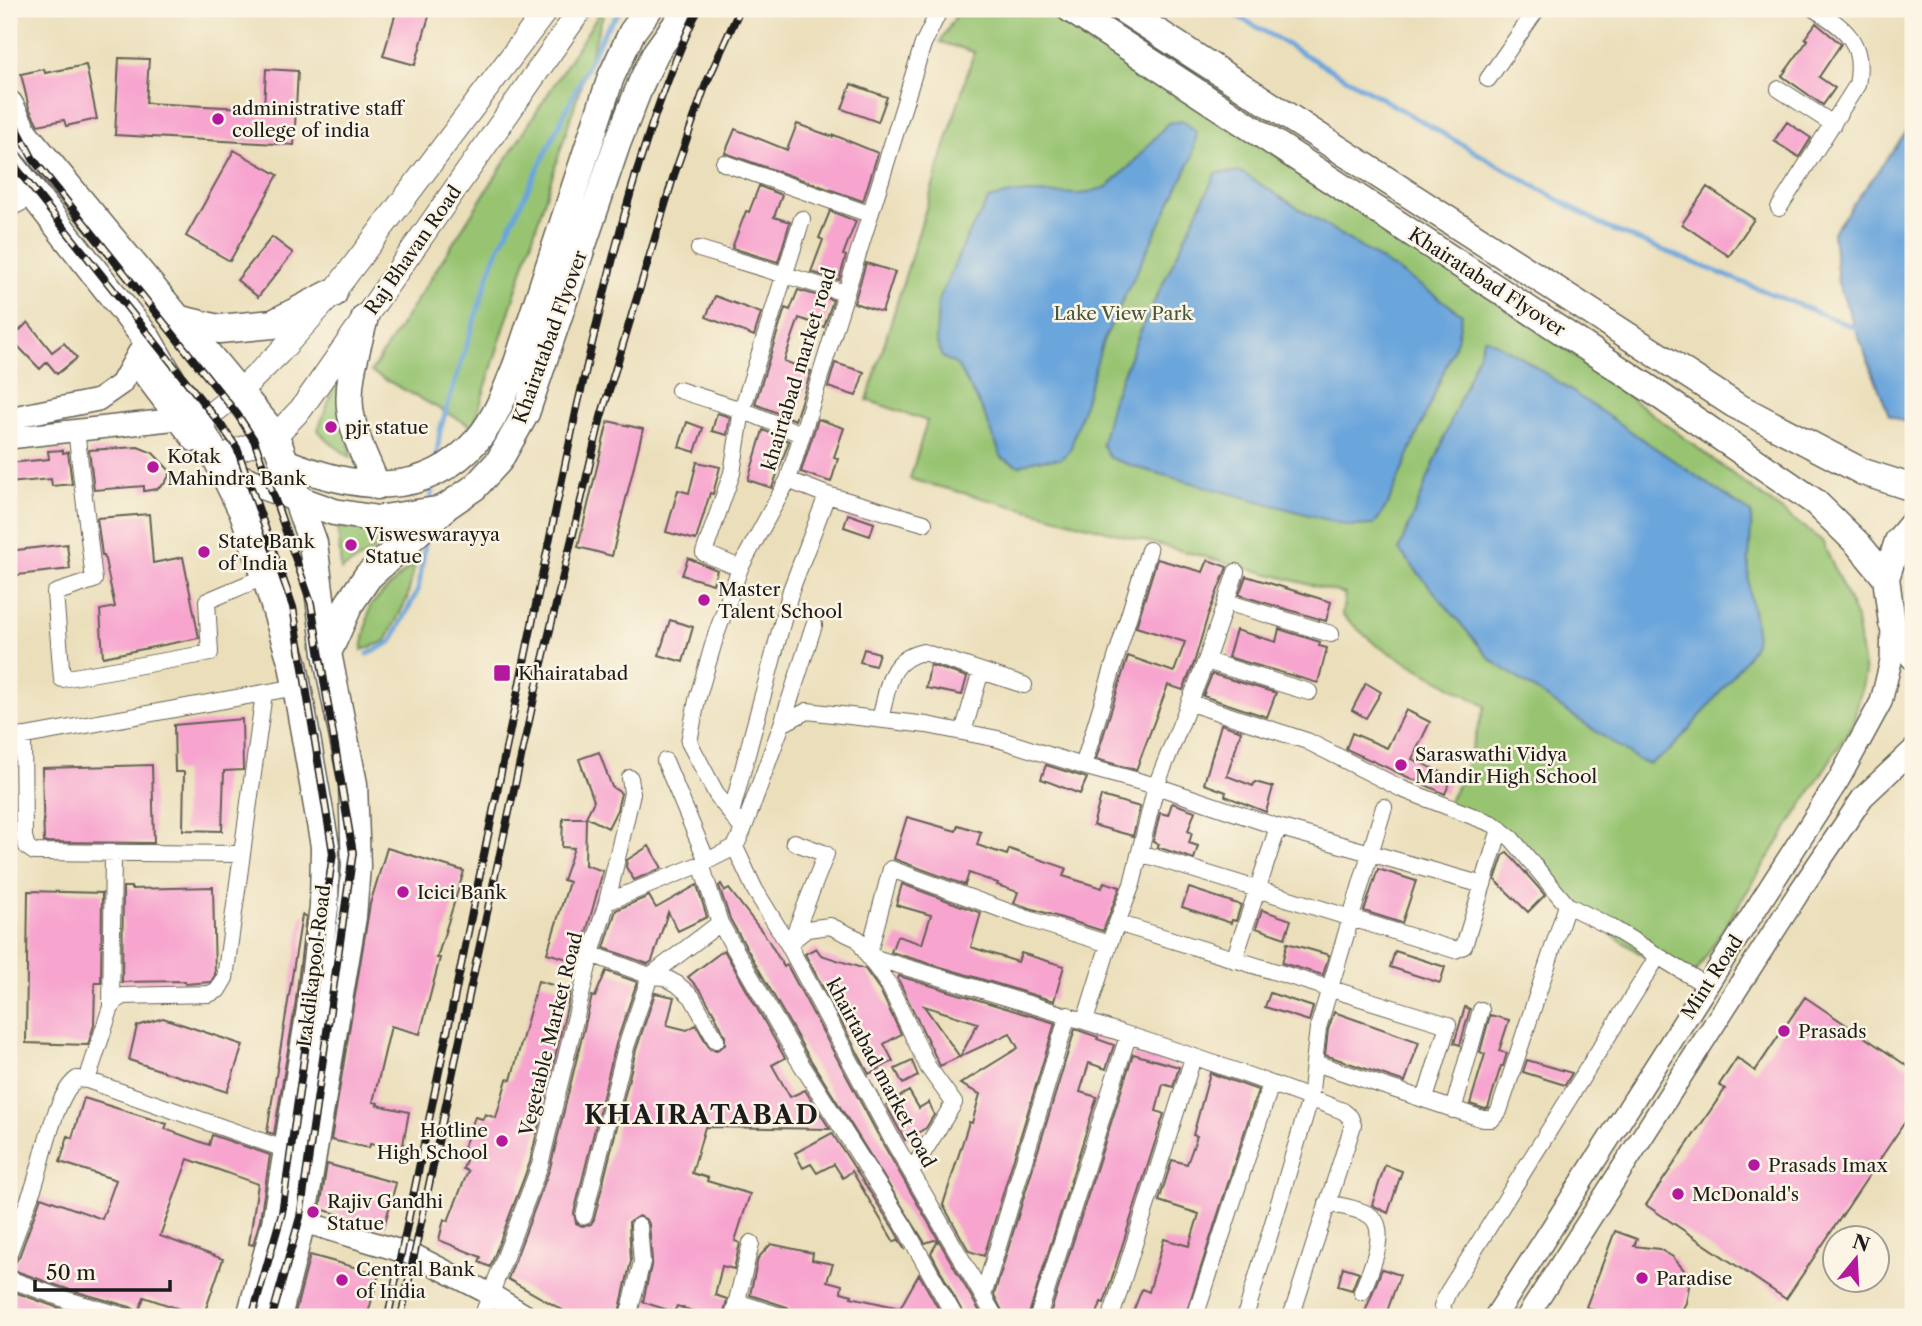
<svg xmlns="http://www.w3.org/2000/svg" width="1922" height="1326" font-family="'Libre Caslon Text',serif">
<style>
.green{fill:#98c472;stroke:#5a7047;stroke-width:2}
.water{fill:#6ba5db;stroke:#44607c;stroke-width:2}
.lines{fill:none;stroke-linecap:round;stroke-linejoin:round}
.stream{stroke:#6ba5db;stroke-width:5}
.building{fill:#f7a5cf;fill-rule:evenodd}
.minor-casing{stroke:#646054;stroke-width:18}
.tertiary-casing{stroke:#646054;stroke-width:24}
.secondary-casing{stroke:#646054;stroke-width:25}
.primary-casing{stroke:#646054;stroke-width:29}
.trunk-casing{stroke:#646054;stroke-width:31}
.minor{stroke:#fff;stroke-width:16}
.tertiary{stroke:#fff;stroke-width:21}
.secondary{stroke:#fff;stroke-width:23}
.primary{stroke:#fff;stroke-width:26}
.trunk{stroke:#fff;stroke-width:28}
.rail-casing{stroke:#1c1c1c;stroke-width:8}
.rail{stroke:#fcf5e5;stroke-width:5;stroke-dasharray:16;stroke-linecap:butt}
.poi-dot{fill:#b5179e;stroke:#fcf5e5;stroke-width:2.5}
.labels{text-anchor:middle;dominant-baseline:central;stroke-width:5;stroke-linejoin:round;paint-order:stroke}
.poi-label{font-size:19px;fill:#1c1c1c;stroke:#fcf5e5;text-anchor:start}
.street-label{font-size:19px;fill:#1c1c1c;stroke:#fcf5e5}
.park-label{font-size:19px;fill:#47573a;stroke:#fcf5e5}
.district-label{font-size:26px;font-weight:bold;letter-spacing:2px;fill:#1c1c1c;stroke:#fcf5e5}
</style>
<rect width="100%" height="100%" fill="#fcf5e5"/>
<filter id="ink" filterUnits="userSpaceOnUse"><feTurbulence type="fractalNoise" baseFrequency=".0143" numOctaves="2"/><feDisplacementMap in="SourceGraphic" scale="14" xChannelSelector="R" yChannelSelector="G"/><feConvolveMatrix kernelMatrix="1 2 1 2 8 2 1 2 1" color-interpolation-filters="sRGB"/></filter>
<filter id="wash" filterUnits="userSpaceOnUse"><feTurbulence type="fractalNoise" baseFrequency=".00686" numOctaves="4" result="noise"/><feDisplacementMap in="SourceGraphic" scale="28" xChannelSelector="R" yChannelSelector="G"/><feGaussianBlur stdDeviation="1.57" result="paint"/><feColorMatrix in="noise" values="0 0 0 0 0 0 0 0 0 0 0 0 0 0 0 0 0 1.4 0 .05"/><feComposite in="paint" operator="in"/></filter>
<g filter="url(#wash)">
<rect width="100%" height="100%" fill="#ebdfbb"/>
<path class="green" d="M602,9H605L473,427L371,372Z
M960,9H1054L1536,327L1822,541L1855,614L1865,674L1853,724L1688,985L1567,905L1503,833L1445,808L1462,777L1485,706L1376,645L1342,615L1345,594L910,479L927,421L867,400L974,52L940,42Z
M339,374L351,458L327,440L318,430Z
M338,527L392,531L393,539L341,570Z
M416,560L407,599L386,641L362,650L370,606Z"/>
<path class="water" d="M1183,121L1197,132L1192,158L1103,341L1070,451L1060,459L1036,460L1019,466L1002,458L983,411L957,365L942,357L936,340L938,301L967,237L989,199L1015,193L1082,194L1107,187L1131,165L1168,123Z
M1913,123V426L1889,415L1838,283L1833,232Z
M1241,172L1414,281L1462,314L1457,340L1388,504L1374,525L1349,526L1142,469L1110,458L1102,444L1113,398L1143,325L1216,173Z
M1485,337L1521,357L1751,513C1752,539 1747,563 1749,589C1751,606 1758,624 1755,642C1752,656 1682,739 1668,752C1663,756 1656,760 1650,764L1638,760L1491,660L1399,550Z"/>
<g class="lines">
<path class="stream" d="M1225,9L1608,228L1861,330
M436,462L440,430L493,261L605,30L622,9
M430,504L433,482
M368,654L391,642L418,590L426,538"/>
</g>
<g id="blocks">
<path class="building" d="M397,9H431L415,65L383,56Z
M1816,23L1841,44L1819,77L1835,88L1823,105L1782,76L1808,40L1805,38Z
M119,58L149,59L146,103L264,109L266,69L298,71L294,145L115,135Z
M86,65L97,119L66,126L64,120L38,125L29,108L21,74L44,69L45,73Z
M851,84L887,97L878,122L842,109Z
M1787,122L1811,138L1799,157L1774,141Z
M797,124L833,137L834,135L878,153L863,201L725,153L735,129L787,150Z
M234,150L278,175L230,261L186,236Z
M759,186L782,195L774,217L790,222L778,262L732,248L746,211L749,212Z
M1707,187L1754,219L1729,256L1682,224Z
M830,211L856,221L843,255L846,256L839,280L811,272L823,240L819,238Z
M272,237L293,253L258,297L237,280Z
M866,263L895,272L882,312L854,303Z
M798,290L833,300L824,327L799,318L784,361L811,371L795,420L755,404L785,308L790,310Z
M715,296L761,313L754,336L706,317Z
M28,322L52,352L64,343L77,358L57,374L47,362L40,369L11,339Z
M835,363L864,372L856,396L828,387Z
M717,413L730,417L727,435L712,431Z
M818,419L844,428L834,457L838,459L831,482L801,472Z
M608,421L643,429L612,556L578,547Z
M687,422L703,428L695,452L679,447Z
M763,430L789,441L772,488L748,480Z
M138,447L153,453L171,472L165,483L157,489L144,491V486L94,490L89,450Z
M63,450V453L68,452L72,484L52,486L51,479L9,483V463L49,459L48,451Z
M697,462L720,467L713,494L710,493L696,540L666,532L678,490L689,493Z
M149,514L153,563L183,557L199,638L103,657L100,610L115,607L104,555H102L97,518Z
M848,514L874,523L870,536L844,527Z
M67,544L70,569L9,576V551Z
M688,558L717,570L713,584L682,575Z
M1157,559L1203,572L1208,560L1227,567L1208,615L1194,663L1183,690L1168,685L1136,770L1096,759L1128,656L1174,672L1185,642L1136,627Z
M1246,576L1331,602L1326,621L1239,595Z
M670,620L693,627L683,662L659,655Z
M1279,629L1320,642L1319,646L1327,648L1318,683L1228,657L1236,630L1276,642Z
M864,649L879,653L875,666L860,662Z
M930,665L967,677L962,695L926,688Z
M1212,674L1276,693L1267,717L1203,696Z
M1366,683L1381,692L1366,718L1352,710Z
M1406,710L1430,722L1412,759L1452,777L1445,794L1346,749L1352,733L1387,748Z
M242,719L243,770L224,771L222,831L183,830L184,772H175L174,725Z
M1221,724L1241,731L1227,776L1253,786L1255,782L1273,787L1266,812L1225,796L1226,792L1204,784Z
M599,752L612,787L621,793L617,810L608,828L586,817L594,801L579,759Z
M152,765L154,843L44,842L42,768Z
M1046,765L1087,778L1080,794L1041,779Z
M1101,796L1140,807L1133,836L1093,825Z
M1172,803L1195,811L1188,831L1192,833L1189,843L1198,846L1194,859L1157,847L1159,844L1153,842L1160,813L1168,815Z
M907,817L956,831L958,825L981,832L977,845L1007,855L1009,849L1066,868L1063,876L1102,888L1104,882L1120,887L1103,931L1014,903L1018,892L997,885L998,883L969,873L965,885L894,859Z
M563,818H586L585,865L603,871L578,962L547,953L569,882L563,880L574,848L562,847Z
M649,846L662,868L634,880L626,867L627,860Z
M387,848L464,871L437,958H440L420,1034L391,1026L373,1102L378,1103L377,1105L409,1112L402,1150L370,1144L369,1148L331,1140L370,904Z
M1507,852L1545,895L1528,912L1495,880L1503,856Z
M1378,869L1416,881L1402,923L1364,911Z
M721,884L725,891L729,889L767,938L784,967L787,965L883,1144L983,1317H965L931,1253L938,1241L934,1240L925,1243L807,1054L730,919L719,886Z
M902,884L981,913L971,947L1018,962L1021,953L1064,966L1054,1001L891,952L897,936L922,944L931,915L896,905Z
M697,885L707,917L678,931L668,912L652,961L648,964L604,948L616,910L649,896L656,908Z
M123,887H131V889L213,887L215,975L211,982L185,984V981L122,982Z
M1189,888L1241,905L1236,921L1232,920L1231,923L1182,907Z
M28,891L102,893L101,983H95L94,1025L88,1045L26,1043Z
M1262,910L1291,920L1285,938L1256,928Z
M302,915L306,916L295,1007L274,1134L267,1132Z
M1287,943L1329,955L1323,975L1282,963Z
M816,948L821,955L865,969L880,990L901,1034L884,1044L893,1061L869,1074L805,954Z
M724,950L785,1058L772,1065L790,1097L805,1090L830,1129L705,1127L692,1173L708,1178L707,1181L750,1194L735,1241L740,1243L734,1269L722,1266L715,1295L727,1299L723,1317H710L677,1306L674,1312L643,1302L652,1261L649,1224L647,1220L639,1216L629,1222L631,1261L618,1317H561L564,1311L508,1279L550,1168L592,996L595,997L606,971L637,982L616,1044L574,1213L576,1223L582,1226L591,1224L594,1219L636,1050L655,993L674,997L667,1025L687,1030L696,1025L710,1049L717,1050L725,1045V1036L715,1015L701,991L688,977Z
M1395,951L1445,967L1440,983L1390,967Z
M899,976L1055,1023L984,1256L969,1251L943,1205L969,1122L972,1123L980,1094L960,1084L1018,1048L1010,1033L940,1066L898,979ZM924,1006L978,1023L960,1057Z
M538,981L571,990L530,1162L490,1267L479,1262L481,1257L439,1240L444,1219L448,1221L468,1171L463,1169L466,1160L460,1157L475,1117L483,1119L485,1114L496,1118L507,1079L511,1080Z
M1270,993L1313,1007L1309,1021L1265,1007Z
M1805,997L1913,1070V1110L1786,1299L1646,1205L1725,1089L1719,1085L1737,1058L1755,1071Z
M1465,1007L1470,1009L1460,1045L1454,1043Z
M1334,1012L1419,1042L1405,1082L1325,1055L1328,1030Z
M1490,1015L1509,1020L1499,1051L1507,1053L1503,1066H1501L1488,1108L1485,1109L1470,1104L1485,1054L1480,1052Z
M163,1018L243,1045L227,1092L129,1060L137,1026Z
M1075,1029L1098,1037L1097,1039L1114,1045L1106,1069L1089,1063L1080,1092L1097,1097L1028,1317H1005L994,1295Z
M1133,1054L1179,1067L1173,1087L1163,1084L1156,1111L1164,1114L1104,1303L1101,1302L1096,1317H1049Z
M1527,1060L1572,1073L1565,1085L1523,1072Z
M912,1061L918,1076L903,1084L895,1069Z
M1210,1073L1258,1090L1185,1317H1131L1142,1289L1149,1292L1164,1239L1189,1246L1199,1214L1159,1201L1172,1160L1187,1164L1197,1136L1193,1135Z
M909,1091L919,1108L929,1102L934,1115L926,1128L905,1140L886,1105Z
M84,1098L167,1124L165,1129L209,1145L212,1135L270,1155L260,1220L253,1245L249,1244L258,1184L188,1159L160,1236L223,1259L203,1317L144,1297L137,1317L135,1310L130,1307L70,1290L10,1269L19,1257L41,1197L102,1219L116,1180L60,1162L68,1136L72,1138Z
M832,1133L895,1231L905,1250L898,1239L894,1242L852,1171L843,1178L834,1164L817,1173L811,1164L803,1168L795,1153Z
M327,1164L396,1183L384,1227L320,1209Z
M1385,1165L1402,1171L1388,1213L1372,1205Z
M1615,1231L1637,1239L1634,1246L1659,1249L1673,1257L1684,1270L1689,1286L1686,1303L1678,1317H1614L1586,1307Z
M771,1244L813,1253L812,1260L833,1264L827,1281L842,1285L841,1292L852,1295L851,1297L900,1308L919,1274L943,1317H807L794,1313L787,1307L750,1295L758,1258Z
M310,1255L379,1274L367,1317H294Z
M1343,1267L1359,1272L1352,1290L1338,1286Z
M1382,1269L1400,1275L1385,1317H1363Z
M9,1290L64,1310L89,1317H20L9,1313Z"/>
</g>
</g>
<g filter="url(#ink)">
<use href="#blocks" fill-opacity="0" stroke="#646054" stroke-width="2"/>
<g class="lines">
<defs>
<path id="minor" d="M1488,79L1537,9
M1779,89L1833,124
M724,163L869,214
M1779,208L1857,85C1865,43 1847,29 1814,9
M9,209L34,196
M699,249L845,293
M679,390L742,410L801,434
M76,430L94,580L55,593L62,679L210,653L207,601L266,576
M788,480L827,495L924,523
M740,568L704,553L732,473L742,410L802,219
M1226,602L1331,634
M1206,661L1309,692
M1190,703L1307,741L1402,789L1493,824L1512,839L1567,905L1609,926L1707,986
M880,719C889,687 887,660 923,652L1024,685
M782,724L807,711L927,725L998,739L1083,766L1156,786L1278,827L1483,885
M963,732L981,671
M23,736L24,837L27,847L34,852L242,854
M9,739L297,687
M665,761L707,861
M1083,766L1149,550
M731,814L791,590L827,495
M743,830L782,724L814,625
M735,847L755,890L788,944L892,1139L995,1317
M1140,853L1455,950L1464,946L1500,829
M701,864L720,923L798,1059L904,1226L955,1317
M607,902L701,864L735,847L743,830L717,795L689,742L697,700L716,635L740,568L788,480L923,44L940,9
M1117,923L1448,1025L1425,1099
M792,940L826,854L794,842
M788,944L807,929L830,926L858,939L868,956C1027,1003 1188,1050 1343,1111L1350,1117L1353,1125L1291,1317
M591,954L650,976L664,977L677,984L692,997L716,1040
M1234,960L1278,827
M111,1008L113,855
M1085,1021L1109,944L1132,884L1156,786L1206,661L1236,572
M1315,1063L1483,1119H1492L1499,1111L1567,905
M87,1080L110,1010L114,1002L122,996L209,994L218,990L225,978L264,693
M1453,1110L1481,1010
M911,1172L954,1103L928,1067L889,985L868,956L891,869L1028,919L1109,944
M1327,1203C1340,1206 1358,1208 1369,1215C1391,1228 1369,1274 1362,1292
M584,1216L626,1047L650,976L720,923
M9,1253C17,1231 26,1208 34,1186C43,1160 55,1094 77,1079L87,1080L287,1150
M9,1279L67,1300L127,1317
M983,1296L1068,1015
M737,1302L784,1317
M482,1317L540,1165L591,954L607,902L632,793L630,778
M628,1317L642,1262L639,1226
M733,1317L751,1243
M1038,1317L1128,1036
M1111,1317L1193,1058
M1195,1317L1271,1084
M1245,1317L1310,1099L1318,1028L1384,807
M1446,1317L1442,1306L1448,1292L1658,956"/>
<path id="tertiary" d="M134,362L194,441
M9,418L98,400L121,384L139,352
M9,438L178,419
M301,1221L414,1255L490,1294L528,1317
M1495,1317L1839,779L1881,702L1891,661L1892,623
M1527,1317L1799,892L1863,797L1913,750"/>
<path id="secondary" d="M197,425L240,391L279,353L333,293L547,9
M217,458L275,436L301,409L581,9"/>
<path id="primary" d="M1070,9L1656,393L1815,502L1858,544L1886,578
M1122,9L1735,405L1863,472L1913,488
M365,317C358,347 347,378 350,408C353,435 367,461 377,486
M285,462C354,489 423,502 478,439C496,418 507,388 517,363L611,77L632,32L649,9
M224,472L334,512L377,519L443,509L475,487L499,461L526,413L617,144L642,81L656,52L687,9
M1913,523L1898,541L1886,578L1892,623L1913,656"/>
<path id="trunk" d="M9,105L24,134L275,436L313,543L327,653L353,784L356,866L352,917L301,1221L277,1317
M9,163L147,339L217,458L244,513L266,576L293,664L325,846L324,907L311,1009L276,1223L251,1317
M177,319L219,329L273,324L333,293
M327,653L349,604L368,576L443,509"/>
</defs>
<use href="#minor" class="minor-casing"/>
<use href="#tertiary" class="tertiary-casing"/>
<use href="#secondary" class="secondary-casing"/>
<use href="#primary" class="primary-casing"/>
<use href="#trunk" class="trunk-casing"/>
<use href="#minor" class="minor"/>
<use href="#tertiary" class="tertiary"/>
<use href="#secondary" class="secondary"/>
<use href="#primary" class="primary"/>
<use href="#trunk" class="trunk"/>
<defs>
<path id="rail" d="M9,113L33,159L237,414L254,440L311,603L353,853L300,1217L272,1317
M9,154L17,169L221,425L237,448L293,607L333,853L282,1213L252,1317
M388,1317L576,412C608,276 638,136 698,9
M401,1317L476,963L538,680L601,417L674,175L706,84L740,9"/>
</defs>
<use href="#rail" class="rail-casing"/>
<use href="#rail" class="rail"/>
</g>
</g>
<g class="poi-dot">
<circle cx="218" cy="119" r="7"/>
<circle cx="331" cy="427" r="7"/>
<circle cx="153" cy="467" r="7"/>
<circle cx="351" cy="545" r="7"/>
<circle cx="204" cy="552" r="7"/>
<circle cx="704" cy="600" r="7"/>
<rect x="493" y="664" width="18" height="18" rx="3.5"/>
<circle cx="1401" cy="765" r="7"/>
<circle cx="403" cy="892" r="7"/>
<circle cx="1784" cy="1031" r="7"/>
<circle cx="502" cy="1141" r="7"/>
<circle cx="1754" cy="1165" r="7"/>
<circle cx="1678" cy="1194" r="7"/>
<circle cx="313" cy="1212" r="7"/>
<circle cx="1642" cy="1278" r="7"/>
<circle cx="342" cy="1280" r="7"/>
</g>
<g class="labels">
<g class="poi-label">
<text x="232" y="108">administrative staff<tspan x="232" dy="22">college of india</tspan></text>
<text x="345" y="427">pjr statue</text>
<text x="167" y="456">Kotak<tspan x="167" dy="22">Mahindra Bank</tspan></text>
<text x="365" y="534">Visweswarayya<tspan x="365" dy="22">Statue</tspan></text>
<text x="218" y="541">State Bank<tspan x="218" dy="22">of India</tspan></text>
<text x="718" y="589">Master<tspan x="718" dy="22">Talent School</tspan></text>
<text x="518" y="673">Khairatabad</text>
<text x="1415" y="754">Saraswathi Vidya<tspan x="1415" dy="22">Mandir High School</tspan></text>
<text x="417" y="892">Icici Bank</text>
<text x="1798" y="1031">Prasads</text>
<text x="488" y="1130" text-anchor="end">Hotline<tspan x="488" dy="22">High School</tspan></text>
<text x="1768" y="1165">Prasads Imax</text>
<text x="1692" y="1194">McDonald's</text>
<text x="327" y="1201">Rajiv Gandhi<tspan x="327" dy="22">Statue</tspan></text>
<text x="356" y="1269">Central Bank<tspan x="356" dy="22">of India</tspan></text>
<text x="1656" y="1278">Paradise</text>
</g>
<g class="street-label">
<text transform="translate(413 250) rotate(-55)">Raj Bhavan Road</text>
<text transform="translate(1487 282) rotate(33)">Khairatabad Flyover</text>
<text transform="translate(550 337) rotate(-70)">Khairatabad Flyover</text>
<text transform="translate(799 369) rotate(-73)">khairtabad market road</text>
<text transform="translate(314 966) rotate(-83)">Lakdikapool Road</text>
<text transform="translate(1712 977) rotate(-57)">Mint Road</text>
<text transform="translate(551 1034) rotate(-76)">Vegetable Market Road</text>
<text transform="translate(881 1073) rotate(62)">khairtabad market road</text>
</g>
<g class="park-label">
<text x="1123" y="313">Lake View Park</text>
</g>
<g class="district-label">
<text x="702" y="1115">KHAIRATABAD</text>
</g>
</g>
<rect width="1922" height="1326" fill="none" stroke="#fcf5e5" stroke-width="35"/>
<g transform="translate(1856 1259) rotate(18)"><circle r="33" fill="#fcf5e5" stroke="#a29e95" stroke-width="2"/>
<path d="M0-5L12 26L0 18L-12 26Z" fill="#b5179e"/>
<text y="-10" font-size="19" font-weight="bold" text-anchor="middle" fill="#1c1c1c">N</text>
</g>
<path d="M35 1280v10h135v-10" fill="none" stroke="#1c1c1c" stroke-width="3.5"/>
<text x="46" y="1280" font-size="21" fill="#1c1c1c" stroke="#fcf5e5" stroke-width="5" paint-order="stroke">50 m</text>
</svg>
